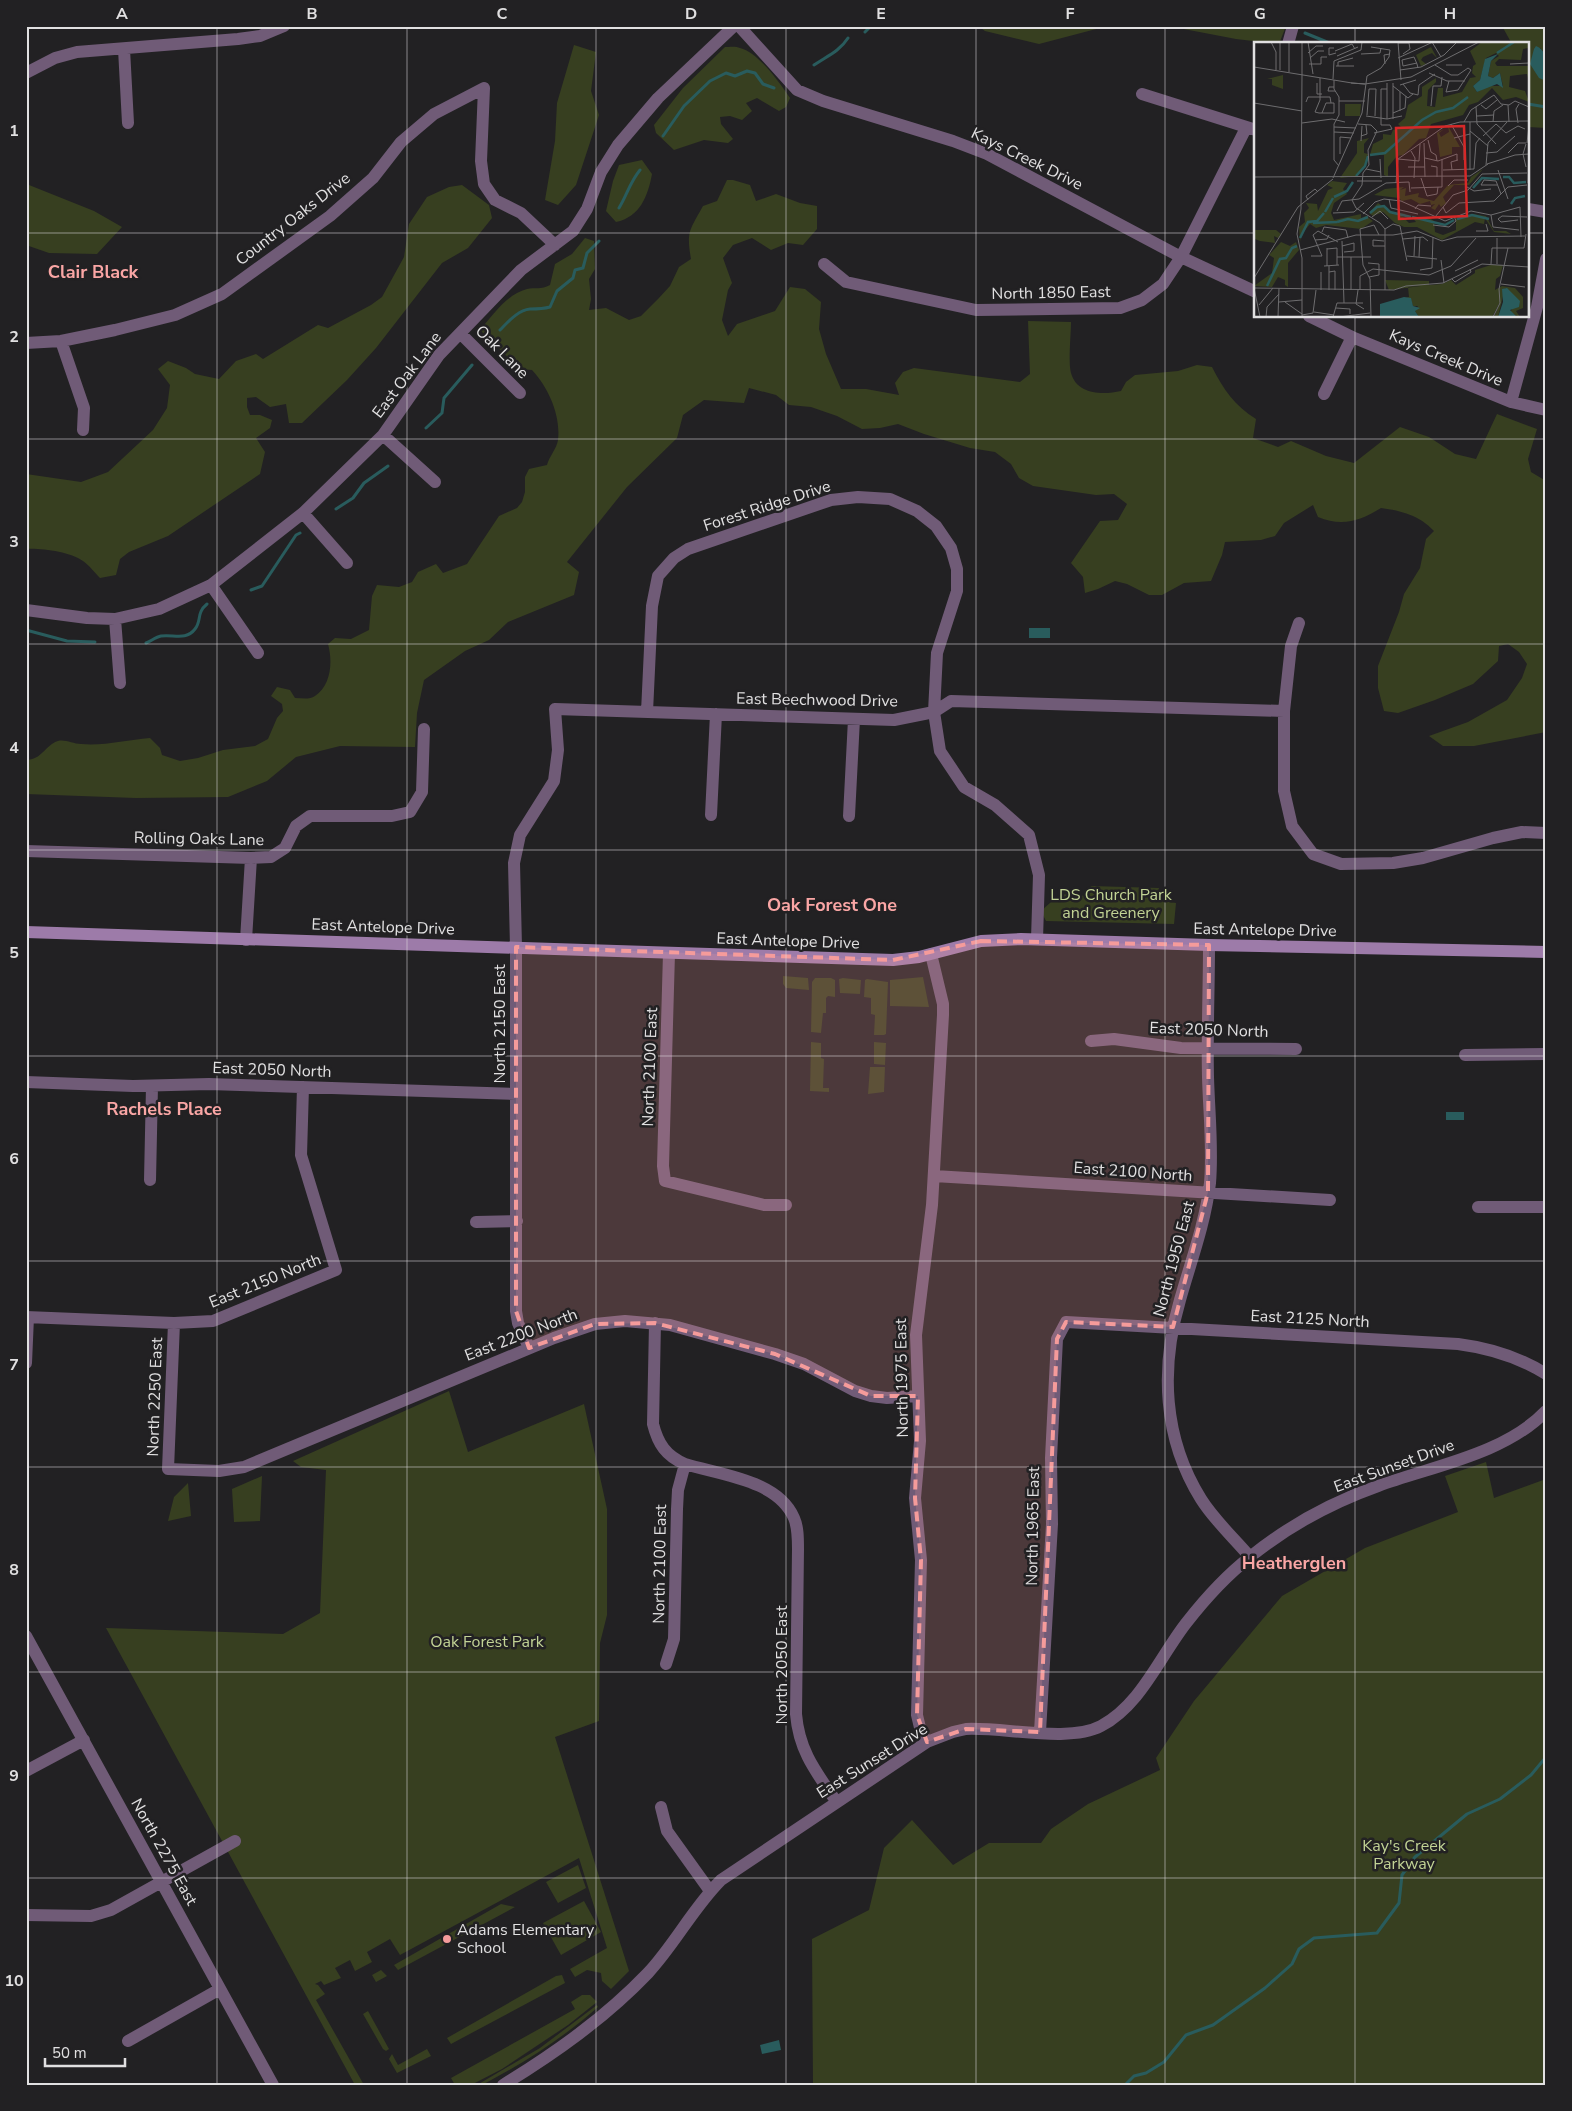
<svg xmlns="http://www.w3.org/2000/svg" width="1572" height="2111" font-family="'Nunito Sans',sans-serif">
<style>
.green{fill:#373f20}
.water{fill:#295c5d}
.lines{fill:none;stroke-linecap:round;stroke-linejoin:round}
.stream{stroke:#295c5d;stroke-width:3}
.minor{stroke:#705b77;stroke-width:12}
.secondary{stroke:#9d7ba9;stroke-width:12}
.marked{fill:#f59b9b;fill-opacity:0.2;stroke:#f59b9b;stroke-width:4;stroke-dasharray:10 6;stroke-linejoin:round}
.grid{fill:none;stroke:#e1e0e1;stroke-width:1;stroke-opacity:0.55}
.poi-dot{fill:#f59b9b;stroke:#222123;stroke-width:2}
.labels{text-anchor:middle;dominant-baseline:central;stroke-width:5;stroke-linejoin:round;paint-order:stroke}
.street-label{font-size:16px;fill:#e1e0e1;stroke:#222123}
.park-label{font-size:16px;fill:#c2d395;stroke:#222123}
.poi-label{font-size:16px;fill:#e1e0e1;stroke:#222123;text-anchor:start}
.neighbourhood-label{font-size:18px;font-weight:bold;fill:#faa6a5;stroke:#222123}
.inset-river{fill:none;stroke:#295c5d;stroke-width:2.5}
.inset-road{fill:none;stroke:#6e6d6f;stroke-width:1}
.view{fill:#d62828;fill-opacity:0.15;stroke:#d62828;stroke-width:2.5}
.inset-edge{fill:none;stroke:#e1e0e1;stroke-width:2.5}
.neatline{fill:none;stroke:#e1e0e1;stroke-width:2}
.grid-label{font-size:16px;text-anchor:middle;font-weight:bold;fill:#e1e0e1}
</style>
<rect width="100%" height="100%" fill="#222123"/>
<path class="green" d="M978,26H1286L1279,44L1236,39L1168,26L1100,28L1039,44L985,31Z
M1502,26H1546V55L1540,48L1541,78L1546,81V128L1528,127V44H1512Z
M574,45L596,52L591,91L599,115L576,185L558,205L545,200L555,141L557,103Z
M725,47C729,47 736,46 740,48C759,53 779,82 790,98L786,107L779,111L757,98L746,103L752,111L742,120L730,116L720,117L721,124L733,139L728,143L704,140L674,150L656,133L654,125L683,88Z
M642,160L652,174C648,196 640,217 616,222L606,211L613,181L619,165Z
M727,180H733L750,185L756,201L776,194L800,203L817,206V229L803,245L788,243L771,250L752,238L733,245L723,258L732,283L728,290L722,320L728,336L737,324L775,311L790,287L805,289L821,302L819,329L826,354L841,389H866L899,395L895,383L903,372L914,368L1020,382L1030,374L1028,321L1071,322C1071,334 1068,363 1071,373C1077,395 1103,395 1121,391L1126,382L1135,375L1178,371L1197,365L1212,367C1223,389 1235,406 1256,419L1253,438L1278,447L1291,441L1326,456L1354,463L1400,427L1429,437L1455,454L1476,459L1497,414L1537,429L1528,459L1531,472L1546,481V732L1474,746H1443L1429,736L1468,722L1507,700L1522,678L1527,664L1519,652L1508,644L1499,646L1498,661L1473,684L1435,700L1398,713L1384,711L1378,688V666L1399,612L1404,594L1420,568L1426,539L1434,531C1419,515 1402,511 1381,508C1360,521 1342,527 1318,517L1313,505L1284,523L1275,536L1261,540L1225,542L1222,555L1211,581L1184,583L1162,595H1149L1127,584L1115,581L1098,589L1085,593L1083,577L1071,563L1100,521L1118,520L1127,504L1114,494L1096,495L1033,486L1019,478L1011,464L995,452L970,448L924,434L898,424L880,428L862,429L837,416L811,407L789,405L776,395L749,388L744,403L704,400L683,415L677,438L627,487L567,562L579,572L574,595L508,622L489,640L465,651L424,680L417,713L415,747L340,746L296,757L267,781L228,797L136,798L26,794V760C42,760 45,745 58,741C65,739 73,744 81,744C104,746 127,740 150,738L160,748L162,755L180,761L198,758L223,750L255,746L268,739L277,718L283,711L282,704L271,696L277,687L290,690L295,698C302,698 309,700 315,696C331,685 333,662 328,644L335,638L351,639L369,630L372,596L377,585L399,587L412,582L418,572L436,564L443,573L467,564L499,516L517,508L522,502L525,492V477L529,469L547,465C549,457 557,448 558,440C561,415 548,387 532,370L520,369L480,330C493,315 507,294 527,289C535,287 541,290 550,285L555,264L572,254L585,238L594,241L595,269L589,279L591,299L589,310L606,308L629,320L641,316L658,299L670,286L679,267L691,259C686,231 690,230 703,206L717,201Z
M26,185H29L94,211L122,227L97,254L49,253L26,245Z
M462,185L489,205L492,218L468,248L442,263L376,348L347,380L302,423H289L286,404L270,407L256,397L247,398V407L250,415H260L272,420L270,428L256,438L265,452L260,474L168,536L129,552L120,559L116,575L100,578C95,573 89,565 83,561C70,552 42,548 26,549V474L81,482L108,472L153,430L167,408L170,385L158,369L168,361L186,368L195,374L219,379L236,361L256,354L263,359L318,325L328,328L371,305L382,297L404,257L409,224L427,197L449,187Z
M1091,886L1159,888L1156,900L1176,903L1174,924L1046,921L1041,911L1060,894L1087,896Z
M783,976L808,978L809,990L786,988L783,984Z
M923,977L929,1007L890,1006V980Z
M815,978H831L835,980V997L828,996L826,998V1013H823L821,1033L811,1032L812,982Z
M843,978L861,980L860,994L840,993L839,979Z
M867,979L888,982L886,1034L884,1035H874L875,1015L871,1014V998L864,997L865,980Z
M811,1042L821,1043V1058L824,1059L823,1088H829V1092L810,1091Z
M874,1042L886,1043L885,1065L874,1064Z
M870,1067H885L884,1092L868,1094Z
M449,1391L468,1452L584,1404L607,1509V1615L600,1643L599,1721L555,1737L629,1971L611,1989L602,1981L601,1973L587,1970L575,1977L570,1969L607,1948L579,1858L400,1955L390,1939L367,1952L372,1962L355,1971L350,1960L335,1968L341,1978L324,1985L321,1981L315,1984L318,1985L325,1994L316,2000L364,2085H355L106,1628L283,1634L320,1613L326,1470L301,1467L293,1461Z
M1486,1462L1494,1498L1546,1479V2085H813L812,1939L869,1910L884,1848L912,1820L953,1865L989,1843H1041L1051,1829L1088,1804L1160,1770L1156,1758L1194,1701L1282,1596L1365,1548L1458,1512L1445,1476Z
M262,1476L260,1521L234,1522L232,1489Z
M188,1483L191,1516L168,1521L174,1497Z
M578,1865L586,1888L558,1903L546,1882Z
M584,1901L601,1932L561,1955L543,1923Z
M501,1904L515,1907L398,1970L394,1965Z
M381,1970L387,1976L376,1982L372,1975Z
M562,1975L565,1983L451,2044L447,2038L556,1976Z
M582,1995H590L597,2002L568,2025L502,2069L471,2085H455L451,2078L575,2009L571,2002Z
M597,2005L598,2007C563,2038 524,2063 482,2085H477L540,2048Z
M368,2011L389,2049L386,2051L383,2049L363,2014Z
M427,2049L431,2056L397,2073L389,2059L392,2054L398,2065Z"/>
<path class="water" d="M1536,46C1550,52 1546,68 1546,81L1539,78L1530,64L1534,49Z
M1029,628H1050V638H1029Z
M1446,1112H1464V1120H1446Z
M779,2040L781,2050L762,2054L760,2045Z"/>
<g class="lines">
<path class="stream" d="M865,32L871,26
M1305,33L1332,44
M814,65C827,56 839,52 848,38
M1528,104L1546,107
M663,136L684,106L710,81L726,73L735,76L747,71L755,73L763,84L774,88
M619,208C627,195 630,182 640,170
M500,330C508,322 518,310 530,309C537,309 543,309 550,307L557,291L573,278L575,270L583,268L587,253L599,241
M426,428L442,413L444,398L472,365
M336,509L353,498L364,483L388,466
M251,590L262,586L296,535L300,533
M26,630L67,641L95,642
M146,643C151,641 156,637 161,636C173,634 186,641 195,629C202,620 196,613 207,604
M1125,2085L1134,2076L1146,2073L1164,2062L1186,2035L1213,2025L1265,1988L1292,1964L1299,1949L1314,1938L1377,1933L1399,1903L1402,1875L1415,1857L1467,1814L1500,1799L1531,1775L1546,1757"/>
<path class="minor" d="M739,26L797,90L823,101L953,141L987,154L1181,257L1256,292
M1288,44L1293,26
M124,49L128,123
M26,73L55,58L77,52L238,39L260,36L284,26
M1142,94L1256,130
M1528,209L1546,212
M824,264L846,282L976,310L1120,308L1142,300L1163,284L1181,257L1246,128
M1309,316L1352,337L1511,402L1546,410
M461,334L520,393
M61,341L84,408L83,430
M26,343L61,341L115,330L175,315L222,294L330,216L373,178L401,142L434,114L484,88L481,161L484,184L495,200L521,213L555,245
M1324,394L1352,337
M1511,402L1537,307L1546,259
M383,435L435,482
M303,513L347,563
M211,585L258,653
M26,610L87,618L115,619L159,609L211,585L303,513L383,435L439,355L521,270L573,231L587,209L601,172L618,145L658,98L734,26
M115,619L120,683
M1299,623L1291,646L1284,711V791L1292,826L1313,854L1341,864L1393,863L1423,858L1493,838L1522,832L1546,833
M647,712L652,606L658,576L674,558L688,549L831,500L858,497L890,499L917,511L936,526L951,548L957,569V591L937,653L934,712L940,751L964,787L995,805L1029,835L1039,875L1037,939
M711,815L716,714
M849,816L854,719
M26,851L251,858L271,857L285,848L296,826L310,816H392L410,812L422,792L424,729
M246,940L251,858
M1209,945C1209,989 1207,1033 1208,1077C1209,1113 1213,1148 1210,1183C1205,1224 1191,1261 1180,1300C1160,1368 1163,1438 1201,1499C1214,1520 1234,1538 1250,1557
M669,953L663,1166L665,1181L764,1205H786
M1091,1041L1114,1039L1181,1048L1296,1049
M1465,1055L1546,1054
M26,1082L133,1086L209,1084L516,1094
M934,1176L1330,1200
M150,1180L152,1086
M1478,1207H1546
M476,1222L517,1221
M26,1317L174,1323L213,1321L336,1270L301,1155L303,1087
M174,1323L168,1469L219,1471L244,1467L554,1338L595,1324L625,1321L670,1325L775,1354L804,1364L855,1391L871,1396L887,1398L918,1396
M655,1323L653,1424C658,1444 666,1456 685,1464C721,1475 778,1480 794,1518C798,1527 798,1538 798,1549L796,1714C799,1751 816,1772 836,1801
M529,1348L518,1323L516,1311V947L514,863L520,835L554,781L558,750L555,709L894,720L934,712L951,701L1284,711
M26,1363L28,1317
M26,1636L273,2085
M666,1664L674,1639L677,1509L678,1490L685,1464
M1040,1732L1052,1524L1051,1458L1057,1339L1066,1322L1458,1344C1489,1348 1519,1357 1546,1374
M927,1742L921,1732L917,1715L921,1560L915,1498L920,1441L916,1335L932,1205L943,1015V1004L931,954
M26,1771L84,1740
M661,1807L667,1831L710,1891
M26,1915L91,1916L111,1910L235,1841
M128,2041L220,1989
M503,2085C555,2053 605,2018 648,1973C675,1944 693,1908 721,1880L927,1742L953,1732L966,1729C1004,1727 1069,1743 1101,1726C1141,1705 1160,1656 1187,1622C1205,1599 1227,1575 1250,1557C1287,1527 1333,1502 1378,1486C1433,1466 1505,1454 1546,1411"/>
<path class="secondary" d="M26,932L893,960L919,957L981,941L1021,939L1209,945L1546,952"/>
</g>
<path class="marked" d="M981,941L1209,945L1208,1192L1173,1327L1066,1322L1057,1339L1040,1732L966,1729L927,1742L917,1715L921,1560L915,1498L918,1396H871L775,1354L655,1323L595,1324L529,1348L516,1311V947L893,960Z"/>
<path class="grid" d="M217,26V2085M407,26V2085M596,26V2085M786,26V2085M976,26V2085M1165,26V2085M1355,26V44M26,233H1256M1528,233H1546M1355,316V2085M26,439H1546M26,644H1546M26,850H1546M26,1056H1546M26,1261H1546M26,1467H1546M26,1672H1546M26,1878H1546"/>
<circle class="poi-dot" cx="447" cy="1939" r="5"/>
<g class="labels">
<g class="street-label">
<text transform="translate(1027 159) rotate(26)">Kays Creek Drive</text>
<text transform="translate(293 219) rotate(-38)">Country Oaks Drive</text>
<text transform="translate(1051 293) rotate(-1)">North 1850 East</text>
<text transform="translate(502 352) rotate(45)">Oak Lane</text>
<text transform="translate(1446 358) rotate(23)">Kays Creek Drive</text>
<text transform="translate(407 375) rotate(-53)">East Oak Lane</text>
<text transform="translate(767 506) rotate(-18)">Forest Ridge Drive</text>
<text transform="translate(817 700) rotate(1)">East Beechwood Drive</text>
<text transform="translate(199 839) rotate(1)">Rolling Oaks Lane</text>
<text transform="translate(383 927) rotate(2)">East Antelope Drive</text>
<text transform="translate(1265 930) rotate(1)">East Antelope Drive</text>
<text transform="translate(788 941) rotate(2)">East Antelope Drive</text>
<text transform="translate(500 1024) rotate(-90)">North 2150 East</text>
<text transform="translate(1209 1030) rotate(2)">East 2050 North</text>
<text transform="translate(650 1067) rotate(-88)">North 2100 East</text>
<text transform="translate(272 1070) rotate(2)">East 2050 North</text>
<text transform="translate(1133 1172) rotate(4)">East 2100 North</text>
<text transform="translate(1174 1259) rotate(-75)">North 1950 East</text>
<text transform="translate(265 1281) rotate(-22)">East 2150 North</text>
<text transform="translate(1310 1319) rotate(3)">East 2125 North</text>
<text transform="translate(521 1335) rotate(-21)">East 2200 North</text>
<text transform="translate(902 1378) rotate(-91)">North 1975 East</text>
<text transform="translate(155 1397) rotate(-88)">North 2250 East</text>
<text transform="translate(1394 1466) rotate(-20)">East Sunset Drive</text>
<text transform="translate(1033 1526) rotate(-89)">North 1965 East</text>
<text transform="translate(660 1564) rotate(-89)">North 2100 East</text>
<text transform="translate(782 1665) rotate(-90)">North 2050 East</text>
<text transform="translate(872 1761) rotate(-32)">East Sunset Drive</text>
<text transform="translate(164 1852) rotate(61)">North 2275 East</text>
</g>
<g class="park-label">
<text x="1111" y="895">LDS Church Park<tspan x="1111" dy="18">and Greenery</tspan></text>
<text x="487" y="1642">Oak Forest Park</text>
<text x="1404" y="1846">Kay's Creek<tspan x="1404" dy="18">Parkway</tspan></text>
</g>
<g class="poi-label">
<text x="457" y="1930">Adams Elementary<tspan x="457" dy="18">School</tspan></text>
</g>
<g class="neighbourhood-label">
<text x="93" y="272">Clair Black</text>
<text x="832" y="905">Oak Forest One</text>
<text x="164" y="1109">Rachels Place</text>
<text x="1294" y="1563">Heatherglen</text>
</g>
</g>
<g transform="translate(1254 42)">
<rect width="275" height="275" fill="#222123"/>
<path d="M228,0H275V6L269,7L267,18L245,17L241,21L243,24H275L274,36L273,32L256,34L255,45L271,49L275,60L262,55L249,58L238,46L224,60L215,63L209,73L177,82L172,96L165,97L149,113L143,114L134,125V135L130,133V113H116L119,102L129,97V92L137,93L139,88L148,86L144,82L151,76L154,63L168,54V45L182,36V40L174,48L173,64L181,65L184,46H189V55L208,50L216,36L222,35L218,31L219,24L222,22L216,9ZM242,11L245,14L237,19L234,34L239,36L246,31L249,44H234L223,50L219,44L226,38L232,16ZM177,5L183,16L178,11L169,15L167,18L172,22L167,24L162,13ZM29,33V47L18,43V37H13ZM91,62H107L106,74H91ZM194,84L206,105H198V112L186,115L183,91L190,87L185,91L187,95L195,90ZM115,96L110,102V111L114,112L111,124L103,134L86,136L103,111V99ZM229,127L215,143H200L189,155L192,161L187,165L185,162L181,168L177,166L181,162L177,163L176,159L166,162L157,157L148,159L145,156L120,153L131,147L150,145L146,148L152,146L151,154L165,151L164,155L180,159L194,143L214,141L217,135ZM78,139L93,141L89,147L93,152L80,161L77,171L80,178L107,172V176L112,174L119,179L107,187L72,183L62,186L56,182L47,193L46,200L45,185L51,180L50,171L55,166L52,161L63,162L64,169L74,148L79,146L73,143ZM124,161L137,170L152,172L148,174L155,181L162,180L158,175H174L180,179L181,190L189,193L202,188V176L219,172L232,174L240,189H252L257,192L240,190L231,176L230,182L221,180L188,198L163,185H150L141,181L129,170L119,174L115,171ZM1,188H22L27,192L24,196L20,194L21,201L6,199L1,197ZM27,200L36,204L42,200L45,208L34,221V245L31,243V238L24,235L18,245L0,244L18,231L20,216L15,213ZM237,223H249L246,234L242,237L241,248L248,244L261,246L269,255V266L262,269L266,275L256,271L263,257L251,246L244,275H240L246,260L238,275H165L161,269L164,264H159L156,256L154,258L151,256L155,255L154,245L188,242L197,238L202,243L221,231V228ZM131,238L175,239V243L135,248Z" fill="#373f20" fill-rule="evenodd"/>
<path d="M244,12L237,19L234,34L239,36L246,31L249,46L243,42L223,50L219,44L226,38L231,17ZM253,246L266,259L265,265L256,268L263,275H244L249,260L248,247ZM150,255L157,256L159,264L166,266L161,269L165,275H126V262Z" fill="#295c5d"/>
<path class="inset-river" d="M243,11L260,0M116,113L131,111L168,78L182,70L199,66L214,55M102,134L111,124L114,114M249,135H255L260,141L272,140M219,146L228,136L245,137M80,155L93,149L99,140M257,162L261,156L271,154M71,170L79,156M116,171L123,165L130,164L136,170L157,175M158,175L191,183L200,178M203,177L218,173L235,177M83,180L94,177L104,179L114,175M59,181L83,180M46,196L54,180L63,179L70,171M13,244L26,217L32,216L38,206L43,204"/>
<path class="inset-road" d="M17,0L22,10V28M26,0V28M48,0V32M54,0L59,32M144,0L147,38M178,0L187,15M144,1H155L156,7L149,12M80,6H75V13L82,11M81,9L98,2L101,7M54,11L62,4H69M107,12L126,11L127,6M83,14L104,5M56,16L64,9H70M144,16L179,0M163,21L149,24L148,18L160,15L163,22L164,26M55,22H67V15H73M131,22L130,13L136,12M256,22L275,21M181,23L197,33H204L214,26L217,28L204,48L192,50L195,39M192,23H208M82,24H100M84,24V20L99,16M0,25L98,41L111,42L97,41M146,28L167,25L190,13L203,0M35,30V0M175,31L193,39H211M66,36V58L61,70L65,71H80V61H72L68,71M79,37L80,19L107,8L108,0M80,38V47L85,55V73L80,82V118L85,124M63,41V52H68M133,41V77M111,42L157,35L225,0M149,42L156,51L164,53L165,43L181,32M146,43L162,38M139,44L154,56L159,52M80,45H75L74,49H81M133,47H127V83H136L138,87M85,59H111M52,60L54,55H76L77,61M0,61L48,69M227,63L232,67L243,58M254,63L255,80M177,64L179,44H187L188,35M222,65L223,82L242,102M146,69V50M139,71L151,66L152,54M113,73L115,47H122L121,74M112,74L133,77L148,74M223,74L240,73M139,77V41M210,80L217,68L240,53L247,62L255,63L261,59L275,65M239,80L240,69L249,63M48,81L78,77L91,80M264,81L262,67L265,62M104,82L117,83L123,89L114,108L115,123L109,131L108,143L98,158L102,166L126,181L131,187V248M197,82L210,105V118M242,82L252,91L264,84L271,87M80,85L102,86M216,89L234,104M80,90L100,91M120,91L138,87M107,94L113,92L112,83M229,94L242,82M200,96L216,92M174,98L177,110L182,113L183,119M107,99L108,84M170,101L171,135M273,101L275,84M272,102L269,112L272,125M157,109L161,116L160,136M232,111L243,110L261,94M254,111L264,101H272M86,112V95L97,96M171,116L184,119L203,112V118M126,117L127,136M144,117L165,119L166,102M233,122L261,113L275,112M232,123L234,101L253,80M177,124L183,125V135M154,125H171M112,127L127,130M189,128L220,127L222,101L226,96M198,128L197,120L204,118M216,128V80M244,128L254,157M0,135L216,134L234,122M79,136L108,71L113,34L127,26L135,15L136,8L117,5M167,136L173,154L183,152L184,145M103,139H128M142,141L144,117L191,84L206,80L275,79M274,141L275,100M243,143H227L230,138L242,139L247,152M194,144L200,138H214M213,145L220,149L237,147M157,146L188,145V117M135,157L137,166L164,172M54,158L52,154L61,147L64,150M189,165L192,171L205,161L240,159L254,145L273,143M161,167L164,163L177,164M83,169L88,159L105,157L132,141L155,140L156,150M79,171L100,170L110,161M109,172L121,160L130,157L147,159L191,179L217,169L237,173L266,165L267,195M237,173L239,185L265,188M118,175L126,169L134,177M181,175L199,153L214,148L228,132L273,131M264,178L247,180L244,177L248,174L273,175M179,183L195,185L202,179L200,174M131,187L139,182L146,184L153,219M222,189H234L232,182M68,190L70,185L92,188L94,196M149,197L169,195L174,199M61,198L73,197L75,193M88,199L90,261M130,199L119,198V204H131M88,204L100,201V209L90,210M73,206V224M73,207L83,206V223M46,208L102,193H139L163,189L188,199L203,195L271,194M57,214H68L59,193L64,189L84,200M153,214L183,217M160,214L161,194M83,215H117M97,215V248M165,215L166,195M187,218L190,241M114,221L125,222V233L115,235M237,222L238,206H270L272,192M243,222V196M70,224L85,223M75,224V248M166,228L178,226L179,195M201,229L224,218M67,230V248M75,230L81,229V248M0,236L44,165L79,137M198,237L201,240L217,230L216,227M247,242L271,245M0,246L140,248L152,244L189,241L228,222L275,225M0,246L6,275M104,248L102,262L110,267M106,248V234L119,227L175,233L197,224L222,196M25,260L48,258M31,260L48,272M5,263L19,246M82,266L96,267V272M60,270L80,273M48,273L59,271L62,248M12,275L13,265L25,252M24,275L25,246M48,275V216L43,192L47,167L48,32M79,275L83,261H109M85,275L116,271M117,275L116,237L109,223L106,187L120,183L125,193M239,275L246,261L245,247L254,206M274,275L275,139"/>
<path class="view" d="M210,84L213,174L145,177L142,86Z"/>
<rect width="275" height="275" class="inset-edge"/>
</g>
<rect width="1572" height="2111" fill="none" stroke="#222123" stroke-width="55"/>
<path d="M45 2058v8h80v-8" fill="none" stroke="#e1e0e1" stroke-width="2.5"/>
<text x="52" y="2058" font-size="15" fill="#e1e0e1" stroke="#222123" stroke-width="4" paint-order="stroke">50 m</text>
<rect x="28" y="28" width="1516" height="2056" class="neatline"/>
<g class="grid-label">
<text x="122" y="19">A</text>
<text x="312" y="19">B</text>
<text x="502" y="19">C</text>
<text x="691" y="19">D</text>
<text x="881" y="19">E</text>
<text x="1070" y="19">F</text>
<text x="1260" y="19">G</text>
<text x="1450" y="19">H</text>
<text x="14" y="136">1</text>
<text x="14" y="342">2</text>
<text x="14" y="547">3</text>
<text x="14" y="753">4</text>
<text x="14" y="958">5</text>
<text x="14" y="1164">6</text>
<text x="14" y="1370">7</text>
<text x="14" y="1575">8</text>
<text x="14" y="1781">9</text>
<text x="14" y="1986">10</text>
</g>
</svg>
